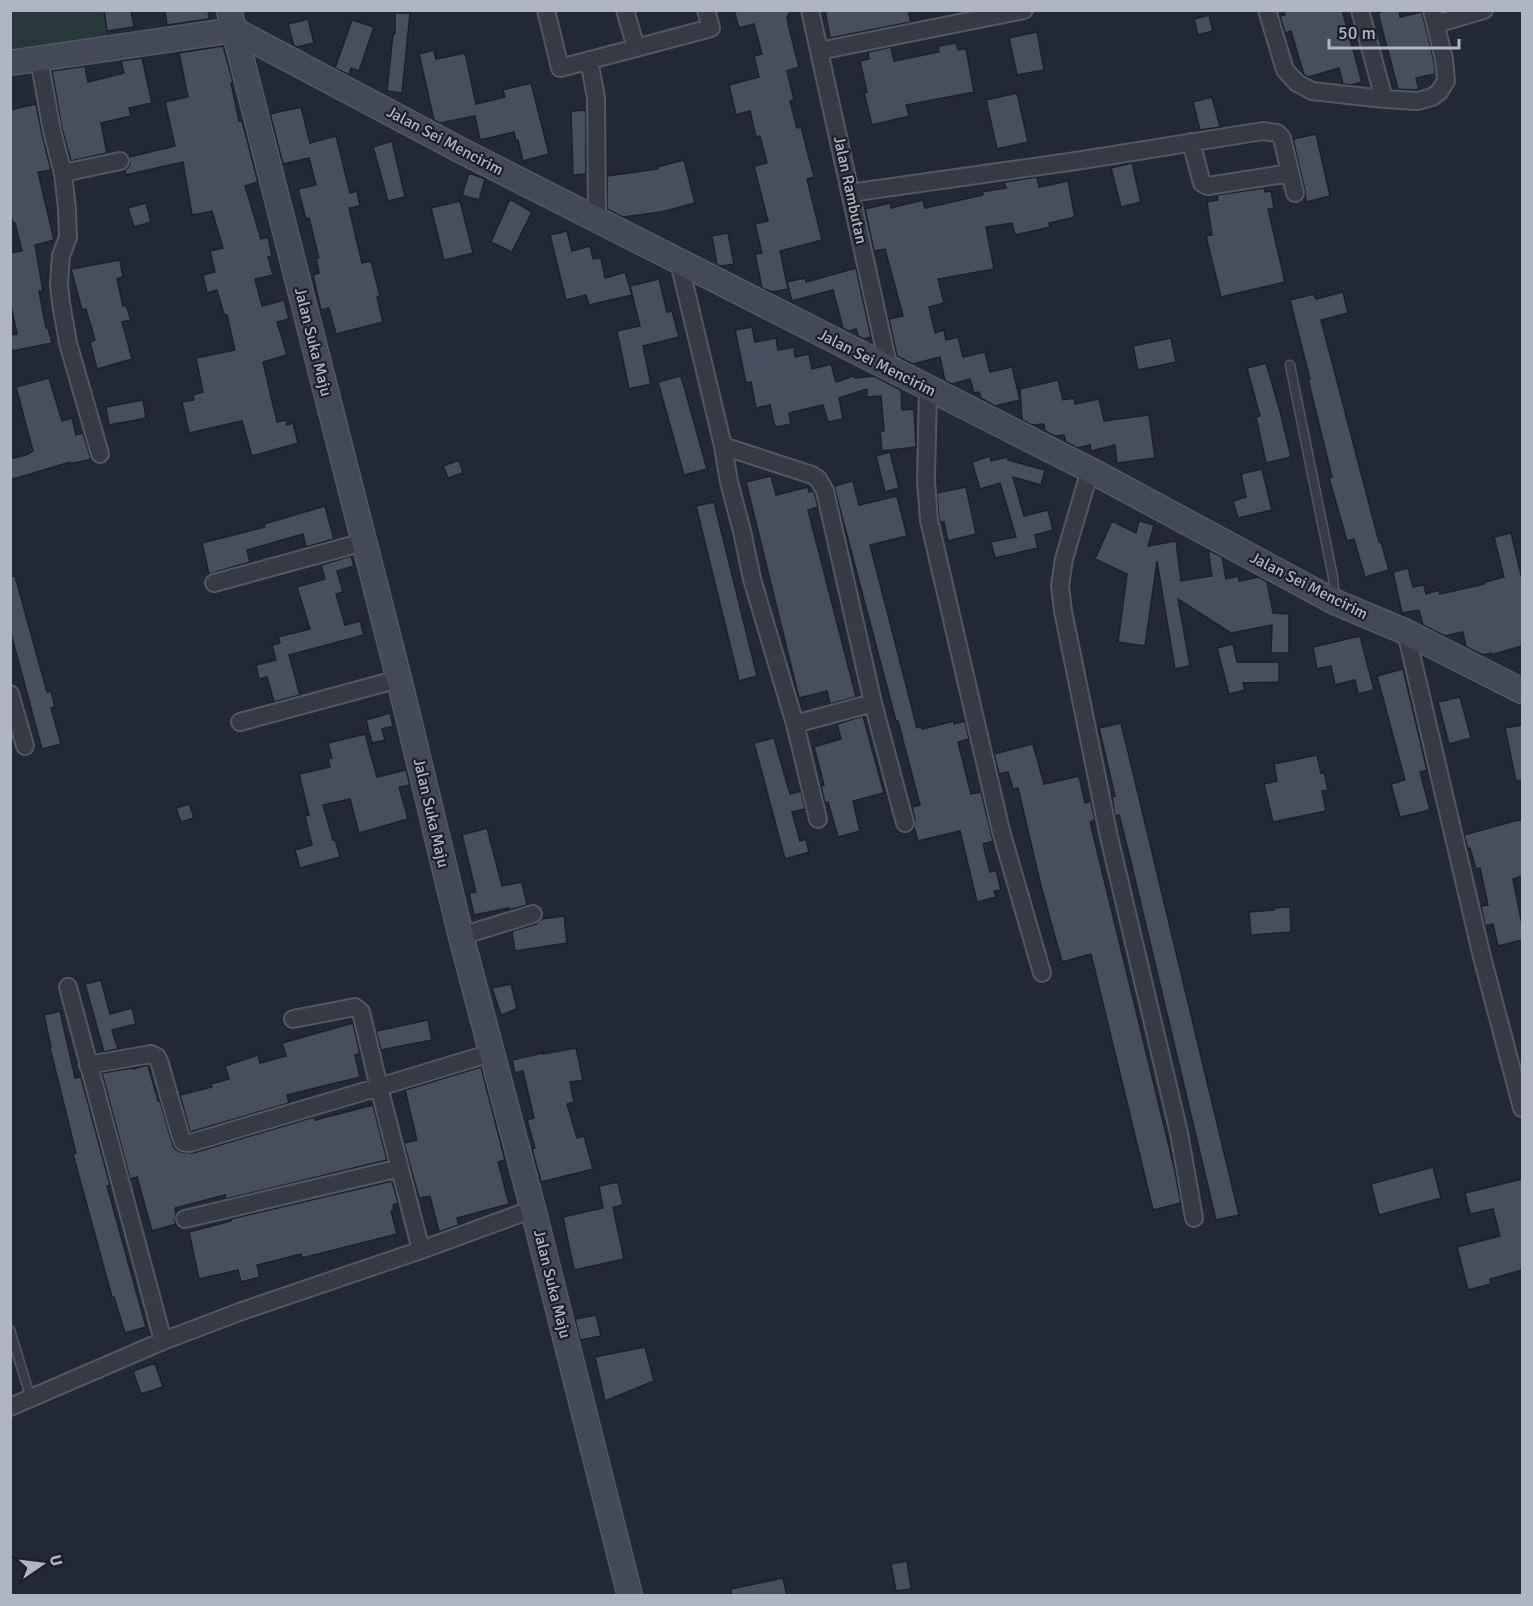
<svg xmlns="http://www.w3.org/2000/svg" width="1533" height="1606" font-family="Signika,sans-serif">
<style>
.green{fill:#28383a}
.building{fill:#474e5d;stroke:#1d212c;stroke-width:1.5}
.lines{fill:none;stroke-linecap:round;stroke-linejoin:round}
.lane-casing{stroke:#525863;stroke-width:11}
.street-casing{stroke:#525863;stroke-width:20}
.secondary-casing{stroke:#525863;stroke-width:27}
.lane{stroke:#353a45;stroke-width:8}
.street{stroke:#353a45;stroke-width:16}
.secondary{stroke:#444958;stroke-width:24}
.labels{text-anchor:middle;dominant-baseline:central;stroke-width:4.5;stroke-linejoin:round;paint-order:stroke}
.street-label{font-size:16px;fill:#afb5c2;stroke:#1b1f2a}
</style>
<rect width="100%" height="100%" fill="#222835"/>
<path class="green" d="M11,11H103L108,40L11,58Z"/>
<path class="building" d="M104,10H131L134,27L107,31Z
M165,10H208L209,19L167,25Z
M734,10H789V16H787L789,28L799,67L787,71L794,100L790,101L797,128L801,127L814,177L807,179L822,240L780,251L788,289L772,292L762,288L755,254L762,253L755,224L768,221L754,166L767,163L760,136L756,137L750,111L736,115L729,85L759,77L754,56L762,54L754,24L739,28Z
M825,10H908L911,22L830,38Z
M1284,10H1342L1362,82L1351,85L1343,84L1339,68L1309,77L1304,75L1291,31L1285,33L1280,16L1285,15Z
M1387,10H1399L1400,17L1422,12L1434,61L1435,74L1416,78L1419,89L1413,90L1398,89L1378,13Z
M395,13H410L402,93L387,91L393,34H395Z
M1209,15L1213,31L1198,35L1194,19Z
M308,19L314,43L297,47L294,46L288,24Z
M352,20L374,27L359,71L351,68L349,75L335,68Z
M1037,32L1044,70L1017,75L1009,38Z
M956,43L958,50L966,49L974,92L906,105L909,116L872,125L864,93L867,92L860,61L869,59L868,52L891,47L894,61L939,52L938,46Z
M223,46L233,82L231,83L239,121H242L258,182L245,186L261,239L268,237L272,256L268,257L273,275L255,279L262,306L284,300L289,319L277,322L287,355L263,362L277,422L286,420L287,425L293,423L298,443L252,456L242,421L189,433L182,402L194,400L193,395L203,392L196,358L235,350L227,315H224L217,290L207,293L203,275L215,272L210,251L223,248L212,211L192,215L183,162L126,175L125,170L130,165L129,157L175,146L165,102L188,97L179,53Z
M434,50L436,59L465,53L476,104L505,97L503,90L531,83L549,154L523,161L518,140L516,141L514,132L480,140L475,116L440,123L434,120L419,54Z
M142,58L152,103L129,108L131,116L101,123L107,153L71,161L62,129L52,71L85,66L88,82L124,73L121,61Z
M1017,93L1028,142L997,149L986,100Z
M1212,97L1220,127L1200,130L1193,102Z
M36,104L42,134L51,170L38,172L54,240L35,245L43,291H39L46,328H48L52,343L12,351L10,335L17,334L10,301V253L22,251L15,223H13L10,213V110Z
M301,107L310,143L336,136L350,193L357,191L360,206L349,208L362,263L371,261L380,296L377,297L383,322L336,334L329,308L321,310L313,275L319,273L316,258H319L309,218L306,219L298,189L316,185L309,158L283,164L270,114Z
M586,110V174L573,175L571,111Z
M1316,134L1330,196L1306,202L1305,191L1293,139Z
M392,141L405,197L388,201L373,147Z
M684,160L695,203L661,212L623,217L607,209V176L658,169L657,167Z
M1132,163L1141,202L1121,207L1111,168Z
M469,173L485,179L479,200L462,195Z
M1037,177L1039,187L1068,181L1075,217L1049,223L1050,227L1015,235L1012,223L986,227L994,269L938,279L944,303L929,307L935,333L944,330L946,340L958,337L963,357L985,352L990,372L1012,367L1020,400L995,406L981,398L979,392L974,393L970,379L952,384L945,381L940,357L913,364L897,356L889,319L903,316L885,249L874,251L865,209L890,203L891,208L923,200L925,208L983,195L982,192L1006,188L1004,182Z
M1264,188L1265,192L1271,191L1274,208L1268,209L1285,282L1221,297L1206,236L1212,235L1207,202L1218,200L1217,195Z
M510,199L532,212L512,252L491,242Z
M460,201L473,253L444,260L431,208Z
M146,203L151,222L134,227L128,208Z
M567,231L572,251L590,246L593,259L601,258L605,278L625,272L632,295L589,305L586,295L566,300L550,235Z
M728,233L734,264L721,266L717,265L712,236Z
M120,260L123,277L117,279L123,306L126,305L131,320L122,322L132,359L97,369L90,342L95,340L86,309L82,310L71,269Z
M856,268L871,337L864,339L858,336L856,329L848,331L843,328L833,290L792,301L787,282L805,278L806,282Z
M659,279L667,312L672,311L679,337L643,346L651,384L629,389L617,331L640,326L630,286Z
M1343,292L1348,313L1321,320L1379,542H1381L1389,570L1365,577L1354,539L1347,541L1329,478L1332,477L1308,379H1310L1290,300L1314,294L1316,299Z
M752,327L755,342L776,338L778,350L794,347L795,357L809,354L812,369L831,364L836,382L854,376L855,378L874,376L901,390L902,410L914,409L916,447L882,451L880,431H884L881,396L867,397V389L839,398L843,419L828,422L823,405L789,413L791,424L775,427L770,405L756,408L751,382L746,383L735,330Z
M1171,338L1176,362L1138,370L1133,346Z
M1266,363L1280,411L1291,457L1266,463L1256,417L1260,416L1247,368Z
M681,376L707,469L684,475L658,382Z
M49,378L62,421L72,418L76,435L83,433L91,459L70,464V462L10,480V459L29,454V453L33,451L16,387Z
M1058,380L1063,400L1074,398L1075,404L1099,399L1104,421L1149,415L1155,458L1117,463L1115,445L1091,451L1090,445L1078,448L1066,442L1064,435L1055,436L1045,431L1044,424L1032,425L1022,420L1020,389Z
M143,400L146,418L109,425L106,407Z
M890,452L899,488L885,492L876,456Z
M990,456L991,461L1007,457L1008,460L1045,470L1041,485L1013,477L1024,516L1048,510L1053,530L1035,535L1038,548L995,558L991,542L1016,537L1000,483L980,489L972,462Z
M459,460L463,473L448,478L443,466Z
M1262,469L1272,510L1238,518L1233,501L1246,497L1241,474Z
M771,476L776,495L808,487L809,492L813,491L815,495L818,507L808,510L856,697L830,704L827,691L799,698L746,482Z
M853,481L859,505L897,496L907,536L870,545L917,728L922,726V729L954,721V724L965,721L969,739L958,742L971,794L981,792L993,841L983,844L990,872L996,870L1001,890L994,891L996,897L977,902L960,831L918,841L914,827L915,820L912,807L920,805L898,721H896L834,486Z
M966,487L976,534L948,541L944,522H940L939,518L937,493Z
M714,502L757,676L739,681L696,506Z
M325,506L334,539L306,547L303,534L247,550L250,562L209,574L202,543L265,527L264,524Z
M1112,521L1136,533L1139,521L1154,525L1148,546L1176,541L1181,581L1212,576L1208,550L1222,557L1226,579L1238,576L1239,581L1259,577L1267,582L1273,613L1289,614V653H1271L1272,625L1231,633L1178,599L1190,666L1175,669L1157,561L1145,646L1118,642L1127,574L1095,559Z
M1511,533L1522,579V646L1491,655V653L1483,655L1466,647L1463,632L1445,636L1423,625L1419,610L1402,613L1393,572L1408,568L1413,587L1424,585L1426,594L1439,590L1440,594L1485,584V582L1504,577L1494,537Z
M351,556L354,566L337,571L343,592L336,594L345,625L360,621L364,635L289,655L300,695L274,702L267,677L259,679L256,665L276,660L272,645L280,643L278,637L310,629L297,587L325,579L321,565Z
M15,576L47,692L51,691L55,707L51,708L61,744L42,749L10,630V577Z
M1360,636L1374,690L1358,694L1355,680L1335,685L1331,666L1317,669L1313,647Z
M1233,644L1237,662H1279V682L1243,683L1245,690L1229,694L1217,648Z
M1403,669L1427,770L1420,772L1430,810L1400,817L1391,784L1405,780L1377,676Z
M1460,697L1471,738L1449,744L1438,702Z
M390,713L393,726L382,729L385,740L372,743L366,720Z
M863,716L884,793L853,801L860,831L838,837L828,802L825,803L821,786L824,785L814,747L841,739L837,724Z
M1121,723L1239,1215L1216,1220L1129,854L1119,815L1115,816L1112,797L1115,796L1099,728Z
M1522,725V780L1516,781L1505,728Z
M365,734L377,777L406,770L410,785L399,787L408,819L359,833L350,799L323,805L333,840L335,839L340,857L300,868L295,850L312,845L305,816L309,815L299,774L330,767L328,759L332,758L328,743Z
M774,738L790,794L801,791L805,809L792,812L800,841L806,839L809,852L785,859L754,743Z
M1033,744L1044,784L1079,776L1085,803L1091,801L1095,820L1090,822L1174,1167L1181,1203L1153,1210L1091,954L1062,962L1041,886L1018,788L1013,789L1008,772L999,774L994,754Z
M1317,755L1321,773L1324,772L1328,790L1322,791L1326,811L1273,822L1264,784L1277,781L1274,764Z
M189,804L194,818L181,822L176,808Z
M1522,819V876L1513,879L1522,925V940L1498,946L1493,924L1485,926L1481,906L1488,905L1480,868L1476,869L1470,848L1468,849L1464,835Z
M487,828L502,886L522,882L527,905L509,910V908L474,915L469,893L476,892L462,835Z
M1290,907L1291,932L1251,935L1249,912L1274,910V908Z
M564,916L567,943L515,951L512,931L536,924L542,919Z
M101,980L110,1014L132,1008L136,1024L112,1030L118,1049L104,1052L85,984Z
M511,984L517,1009L501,1015L492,988Z
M60,1011L75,1078L81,1077L110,1185L107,1186L146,1327L125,1333L114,1297H112L73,1154L76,1153L50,1048L51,1047L44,1015Z
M428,1020L432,1040L381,1050L376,1031Z
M353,1023L360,1054L355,1055L360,1077L287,1095L289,1103L190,1132L180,1095L212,1087L211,1084L229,1079L225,1066L258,1055L260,1063L286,1056L282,1043Z
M576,1048L583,1080L570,1082L574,1102L567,1104L577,1138L584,1136L593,1169L541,1182L532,1149L535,1148L527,1120L534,1118L523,1071L515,1073L512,1060L543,1053V1054Z
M148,1065L158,1101H160L173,1146L176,1150L181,1152L193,1153L314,1117L315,1120L373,1105L387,1160L226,1199L225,1195L175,1208L176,1214L175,1221L176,1224L152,1231L137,1177L130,1179L102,1073L132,1068L133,1069Z
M481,1067L505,1160L498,1162L509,1204L457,1218L459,1225L439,1232L430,1196L419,1198L404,1143L417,1140L405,1090Z
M1433,1167L1441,1198L1379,1215L1371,1184Z
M1522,1179V1270L1490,1279L1491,1284L1468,1290L1457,1247L1500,1236L1493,1209L1470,1214L1465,1193Z
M392,1181L398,1203L393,1205L394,1210L391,1211L397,1234L302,1258L301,1254L257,1265L260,1277L241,1282L238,1270L199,1279L189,1232L231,1221V1219Z
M618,1182L623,1205L613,1207L624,1259L574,1270L563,1217L603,1208L599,1186Z
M596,1315L601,1336L580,1340L575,1319Z
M645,1347L654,1381L605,1401L595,1357Z
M155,1363L163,1387L141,1394L133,1371Z
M907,1561L911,1589L896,1591L891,1564Z
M783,1578L787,1596H732L731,1589Z"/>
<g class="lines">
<defs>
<path id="lane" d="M1290,365L1333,577L1335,599
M10,1330L31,1399"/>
<path id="street" d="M546,10L560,68L636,48
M625,10L636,48L711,28L706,10
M810,10L889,369
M1267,10L1285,70L1297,83L1312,91L1384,99L1418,101L1432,97L1439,92L1446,81L1444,59L1432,10
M1360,10L1384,99
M1436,24L1484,10
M819,51L1024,10
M39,59L52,131L63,173L67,209L68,237L61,256L59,284L61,303L68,343L100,454
M589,60L596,98L597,220
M1191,142L1202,183L1208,186L1290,173
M63,173L120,161
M850,193L1076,161L1263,131L1277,133L1282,138L1295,193
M679,262L723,446L729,482L742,531L752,579L795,724L818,819
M928,388L926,481L929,520L1001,831L1042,973
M723,446L812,475L818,479L825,491L873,703L905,823
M1090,470L1064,559L1060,586L1063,611L1109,837L1179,1133L1194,1218
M214,583L364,542
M1406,632L1482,957L1522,1108
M10,694L25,746
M240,722L399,679
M795,724L873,703
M461,936L533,914
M68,987L163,1341
M293,1019L355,1007L361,1012L379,1087L491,1053
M88,1065L151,1054L157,1057L160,1064L180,1134L183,1142L190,1143L379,1087L421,1250
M185,1219L400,1168
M10,1407L163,1341L242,1311L421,1250L533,1209"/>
<path id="secondary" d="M229,10L399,679L461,936L533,1209L630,1596
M234,30L462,151L1090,470L1335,602L1406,632L1522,691
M10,63L234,30"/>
</defs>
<use href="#lane" class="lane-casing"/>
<use href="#street" class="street-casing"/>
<use href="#secondary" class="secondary-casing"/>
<use href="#lane" class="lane"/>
<use href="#street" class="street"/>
<use href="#secondary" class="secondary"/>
</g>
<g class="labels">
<g class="street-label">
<text transform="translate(445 141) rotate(28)">Jalan Sei Mencirim</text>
<text transform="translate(850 190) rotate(78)">Jalan Rambutan</text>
<text transform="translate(313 342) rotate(76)">Jalan Suka Maju</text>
<text transform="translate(877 363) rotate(27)">Jalan Sei Mencirim</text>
<text transform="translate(1309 586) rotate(27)">Jalan Sei Mencirim</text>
<text transform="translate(431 813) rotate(77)">Jalan Suka Maju</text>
<text transform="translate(552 1284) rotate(76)">Jalan Suka Maju</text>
</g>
</g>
<rect width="1533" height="1606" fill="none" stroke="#afb5c2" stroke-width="24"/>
<g transform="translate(42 1564) rotate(76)" stroke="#1b1f2a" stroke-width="4.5" paint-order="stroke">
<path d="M0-4.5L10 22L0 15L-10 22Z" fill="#afb5c2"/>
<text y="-9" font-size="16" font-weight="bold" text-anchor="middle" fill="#afb5c2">U</text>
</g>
<path d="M1329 39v9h130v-9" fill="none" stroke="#afb5c2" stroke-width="3"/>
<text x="1338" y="39" font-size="18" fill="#afb5c2" stroke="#1b1f2a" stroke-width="4.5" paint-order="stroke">50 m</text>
</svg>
